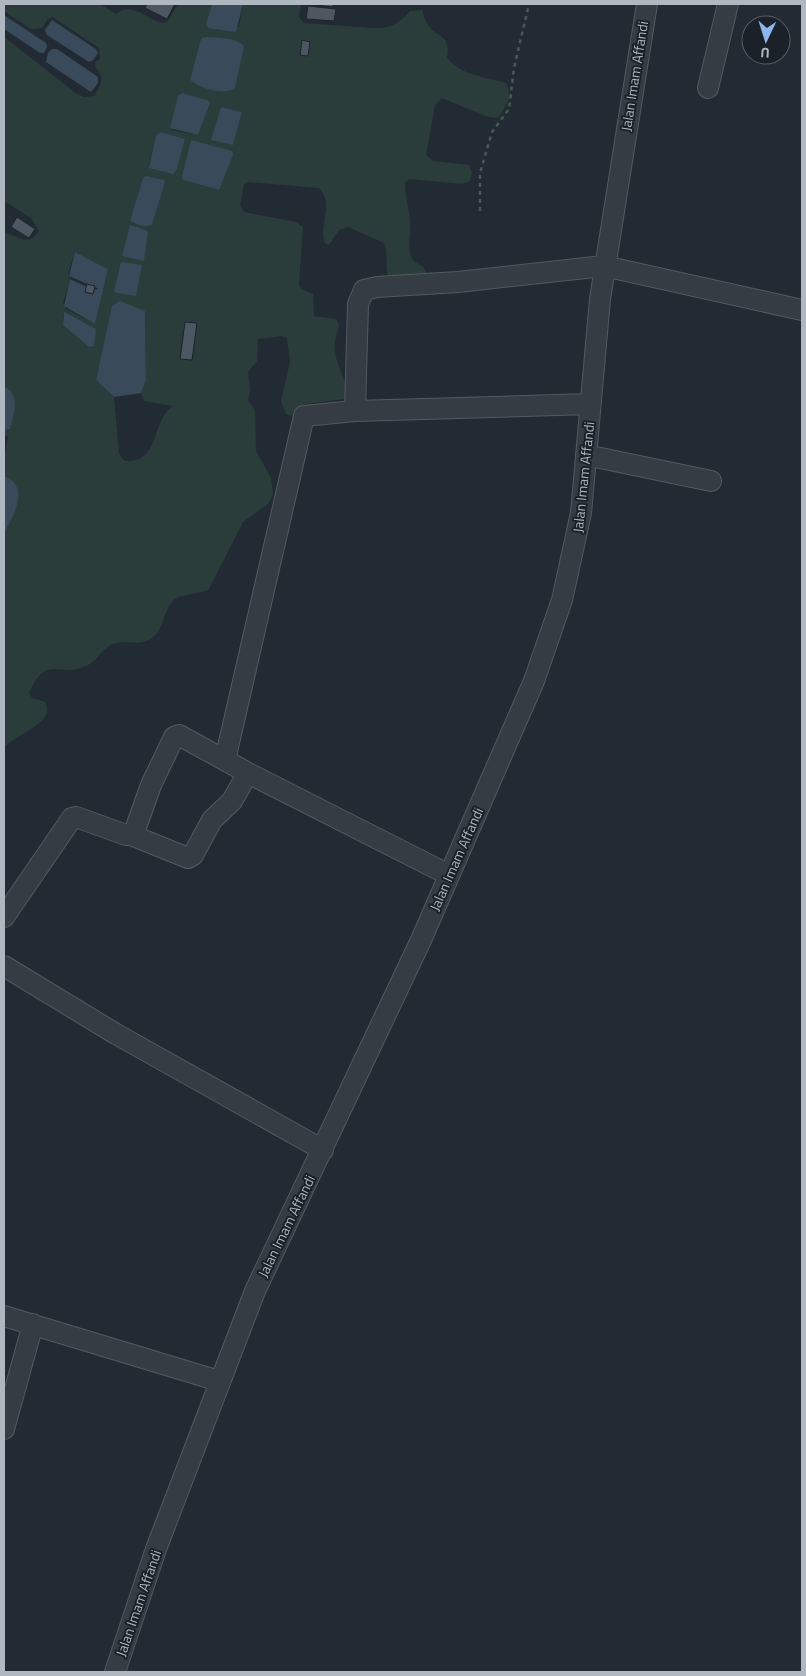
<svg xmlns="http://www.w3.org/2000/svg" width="806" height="1676" font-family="'Titillium Web',sans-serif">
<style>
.green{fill:#2a3d3b;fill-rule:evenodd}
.water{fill:#394a5b}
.building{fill:#4d5762;stroke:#1c232b}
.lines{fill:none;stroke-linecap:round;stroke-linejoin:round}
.minor-casing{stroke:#525a62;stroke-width:22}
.path{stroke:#485859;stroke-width:2.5;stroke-dasharray:4 4;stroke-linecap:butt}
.minor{stroke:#353c44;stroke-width:20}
.labels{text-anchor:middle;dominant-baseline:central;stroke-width:4;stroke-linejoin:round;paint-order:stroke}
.street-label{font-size:14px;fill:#afb7c1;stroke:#1a2129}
</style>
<rect width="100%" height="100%" fill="#222b33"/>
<path class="green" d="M4,4H100L116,14C133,0 147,21 164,23L168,21L178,4H212L206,24L239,27L243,4H301L299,17L304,23L373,28C389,29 401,23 410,11L422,10C424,15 425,21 428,25C438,39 451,34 447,57C458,75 486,77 506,83C513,96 506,107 498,118L488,117L442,98L435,105L426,155L433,161L469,165L472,172L470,181L462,184L409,179L405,182C405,198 410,210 410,225C411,235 407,249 411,257C413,262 418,264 423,266L426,273L424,278H389C384,267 389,254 384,243L348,227L339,230L329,245L325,243C318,224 335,204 319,188L248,182L244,184L240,205L244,212L296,222L303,227L299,284L301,289L313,294L314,316L336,319C342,327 336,332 335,341C331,362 351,380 344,399L304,404L291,416L286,414L281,401L290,362L287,338L282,336L258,339L257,361L248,372L250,390L248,401L255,410L256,451L271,478L273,494L268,504L243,522L209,589C199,595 181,593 173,601C161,614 165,634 146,641C137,645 125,640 116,643C103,646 98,661 86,666C57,679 47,653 29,693L32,698L45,702C57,723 16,733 4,748V534L10,521L9,478L4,476V458L8,437L4,435V430L10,429C13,415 20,395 4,386V235L7,233L24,240L32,239L39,231L31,218L4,201V37L77,94L84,97L94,96C102,84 105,77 95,67V62L100,59L99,48L53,17L48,19L42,28L31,29L4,11ZM207,37L241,43L223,91L195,84L190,80L200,42ZM210,103L198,135L171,130ZM220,107L242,112L233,145ZM161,132L185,139L177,169L149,165L156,135ZM232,151V155L219,190L183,180ZM143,178L165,182L152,225C145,228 136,224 130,220ZM75,252L108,269L95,324L66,309L63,303L70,279L68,273ZM145,311L146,380L141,393L144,401L173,406C170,408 167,411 165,414C154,430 155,459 131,461C124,462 122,459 119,453L114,397L96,380L102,353ZM63,314L89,347L63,325ZM185,322L197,323L191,360L180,358Z"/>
<path class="water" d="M212,4H243L236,32L208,28L206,24Z
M4,15L46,43L47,47L44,53H40L4,29Z
M52,20L96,49L98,53L93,60L89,62L47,35L45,30Z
M207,37C218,38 236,37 244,46L235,88C226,96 198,88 190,80L200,42L202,38Z
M52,49H57L98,77V83L91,92L46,62L48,53Z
M182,93L209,101L210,103L198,135L170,128L178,96Z
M221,107L242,112L233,145L211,140Z
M161,132L185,139L177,169L173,174L149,168L156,135Z
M191,140L232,151L233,155L219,190L183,180L182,177Z
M146,176L164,180L165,182L152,225C145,228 135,224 130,220L143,178Z
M130,225L148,231L144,261L122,256Z
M75,252L108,269L95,324L64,306L70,279L87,287L85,292L92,294L94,290L99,289L69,276Z
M121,262L142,265L136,296L116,293L114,291Z
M120,301L145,311L146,380L141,393L114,397L96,380L112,306Z
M64,312L96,329L94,346L89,347L63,325Z
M4,386C21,395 14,414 10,429L5,430Z
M4,476C31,486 13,516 4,534Z"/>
<path class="building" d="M147,4H175L167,19L145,8Z
M308,4H333V7Z
M308,6L336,9L334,21L306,19Z
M302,40L310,42L308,56L300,55Z
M17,217L35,229L29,238L11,227Z
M87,284L95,286L93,294L85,292Z
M185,322L197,323L192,360L180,359Z"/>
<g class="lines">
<defs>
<path id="minor" d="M708,88L728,4
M355,411L358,304L364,290L377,287L458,282L604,266L802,310
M586,455L711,481
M225,760L304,416L355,411L590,404
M131,835L188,858L193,855L212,820L232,801L248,773
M4,917L72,818L76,817L126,835L134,833L151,785L174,737L179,735L248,773L449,875
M4,966L116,1034L323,1150
M4,1316L219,1381
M4,1429L33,1324
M115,1672L156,1549L255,1291L421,940L534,681L562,600L581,513L600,299L647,4"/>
</defs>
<use href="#minor" class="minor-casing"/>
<path class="path" d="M480,211V173L492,132L509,109L514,68L529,4"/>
<use href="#minor" class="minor"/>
</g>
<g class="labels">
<g class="street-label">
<text transform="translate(634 76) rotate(-81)">Jalan Imam Affandi</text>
<text transform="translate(583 477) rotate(-84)">Jalan Imam Affandi</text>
<text transform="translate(456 859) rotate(-66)">Jalan Imam Affandi</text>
<text transform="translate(286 1226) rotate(-64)">Jalan Imam Affandi</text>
<text transform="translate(138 1603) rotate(-71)">Jalan Imam Affandi</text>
</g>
</g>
<rect width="806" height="1676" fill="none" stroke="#afb7c1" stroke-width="10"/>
<g transform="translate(766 40) rotate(184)"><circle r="24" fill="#1a2129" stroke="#565d66"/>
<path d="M0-4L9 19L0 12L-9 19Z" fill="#8bb8ea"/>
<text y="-8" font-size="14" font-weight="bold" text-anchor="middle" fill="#afb7c1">U</text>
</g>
</svg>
